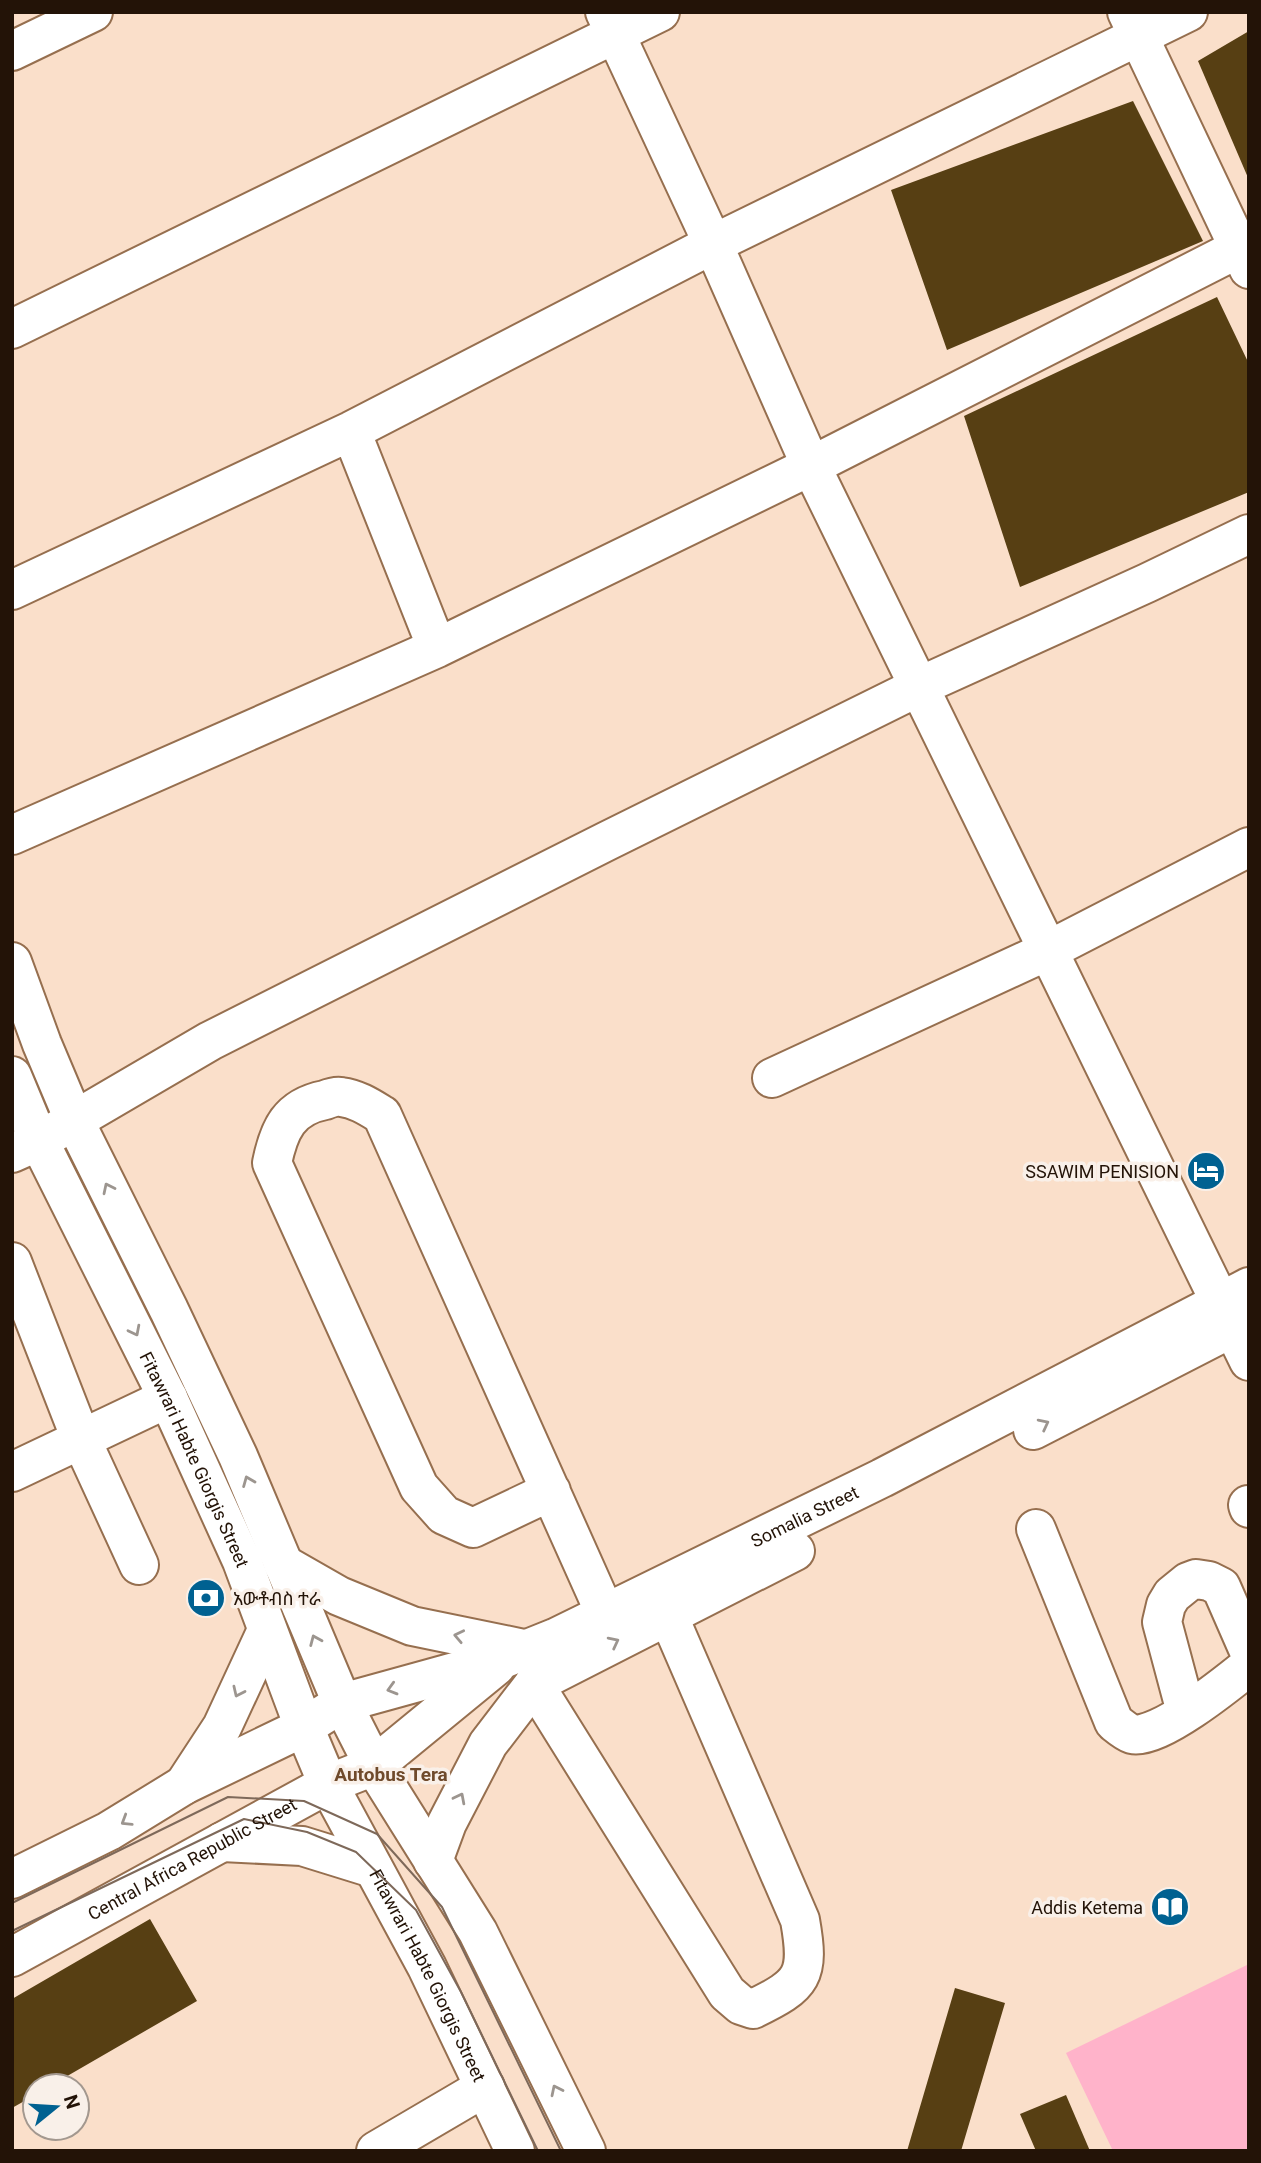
<svg xmlns="http://www.w3.org/2000/svg" width="1261" height="2163" font-family="Roboto,'Noto Sans Ethiopic',sans-serif">
<style>
.green{fill:#ffb3ca}
.building{fill:#573f13}
.lines{fill:none;stroke-linecap:round;stroke-linejoin:round}
.minor-casing{stroke:#966f4f;stroke-width:42}
.major-casing{stroke:#966f4f;stroke-width:42}
.minor{stroke:#fff;stroke-width:38}
.major{stroke:#fff;stroke-width:38}
.tram{stroke:#7e695a;stroke-width:2}
.oneway{stroke:#9c958f}
.labels{text-anchor:middle;dominant-baseline:central;stroke-width:7;stroke-linejoin:round;paint-order:stroke}
.poi-label{font-size:18px;fill:#231307;stroke:#f9f0e9;text-anchor:end}
.street-label{font-size:18px;fill:#231307;stroke:#f9f0e9}
.neighbourhood-label{font-size:19px;font-weight:bold;fill:#6f4a2b;stroke:#f9f0e9}
</style>
<rect width="100%" height="100%" fill="#fadfca"/>
<path class="green" d="M1249,1964V2151H1113L1066,2053Z"/>
<path class="building" d="M1249,31V180L1198,61Z
M1133,101L1203,241L947,350L891,190Z
M1217,297L1249,364V492L1020,587L964,416Z
M150,1919L197,2001L50,2086H35V2095L12,2108V1999Z
M955,1988L1005,2003L961,2151H907Z
M1066,2095L1090,2151H1036L1020,2114Z"/>
<g class="lines">
<defs>
<path id="minor" d="M605,12L713,244L811,466L1249,1361
M1127,12L1249,269
M12,51L93,12
M12,329L660,12
M351,431L437,648
M12,590L351,431L713,244L1188,12
M12,835L437,648L811,466L1249,243
M772,1078L1047,951L1249,847
M12,1153L39,1141L210,1041L607,841L918,687L1147,583L1249,534
M12,1262L81,1439L139,1565
M12,1472L168,1398
M551,1491L473,1528L444,1515L419,1487L272,1163C279,1129 289,1107 325,1100C330,1098 336,1096 341,1097C357,1099 369,1107 382,1115L605,1613
M1248,1505L1249,1508
M1036,1529L1114,1722C1119,1726 1126,1732 1132,1734C1158,1740 1228,1683 1249,1666
M534,1684L727,1993L741,2005L753,2009C803,1985 810,1976 800,1920L668,1615
M1186,1712L1162,1622L1166,1605L1172,1595L1188,1582L1196,1579L1209,1581L1221,1587L1249,1651
M376,2151L485,2087"/>
<g id="major">
<path d="M12,962L42,1044L74,1120L169,1310L238,1456L342,1703L374,1766L478,1932L586,2151"/>
<path id="s1" d="M12,1076L39,1141L168,1398L242,1561L304,1727L328,1784L427,1967L515,2151"/>
<path d="M1033,1430L1249,1319"/>
<path d="M283,1564L339,1596L412,1626L524,1649"/>
<path d="M184,1785L222,1727L267,1630"/>
<path d="M222,1842L302,1846L373,1868"/>
<path d="M433,1861L447,1823L488,1744L534,1684L795,1551"/>
<path id="s2" d="M12,1879L109,1831L184,1785L304,1727L342,1703L505,1658L555,1638L882,1478L1249,1287"/>
<path id="s3" d="M12,1957L328,1784L374,1766L496,1666"/>
</g>
</defs>
<use href="#minor" class="minor-casing"/>
<use href="#major" class="major-casing"/>
<use href="#minor" class="minor"/>
<use href="#major" class="major"/>
<path class="tram" d="M12,1903L228,1797L304,1801L377,1834L442,1907L561,2151
M12,1931L244,1819L307,1832L356,1852L416,1910L461,1992L538,2151"/>
</g>
<defs><path id="oneway-chevron" d="M-2-3.5L2.5 0L-2 3.5" fill="none" stroke-width="1.6" stroke-linecap="round" stroke-linejoin="round" transform="scale(1.75)"/></defs>
<g class="oneway">
<use href="#oneway-chevron" transform="translate(108 1188) rotate(-116)"/>
<use href="#oneway-chevron" transform="translate(135 1331) rotate(63)"/>
<use href="#oneway-chevron" transform="translate(1044 1424) rotate(-27)"/>
<use href="#oneway-chevron" transform="translate(248 1481) rotate(-112)"/>
<use href="#oneway-chevron" transform="translate(459 1636) rotate(-168)"/>
<use href="#oneway-chevron" transform="translate(315 1640) rotate(-113)"/>
<use href="#oneway-chevron" transform="translate(614 1642) rotate(-27)"/>
<use href="#oneway-chevron" transform="translate(392 1689) rotate(164)"/>
<use href="#oneway-chevron" transform="translate(238 1692) rotate(115)"/>
<use href="#oneway-chevron" transform="translate(460 1798) rotate(-63)"/>
<use href="#oneway-chevron" transform="translate(126 1821) rotate(148)"/>
<use href="#oneway-chevron" transform="translate(556 2090) rotate(-116)"/>
</g>
<defs>
<symbol id="hotel-disc" viewBox="-11 -11 22 22"><circle r="9.5" fill="#006191" stroke="#f9f0e9"/><path d="M-6-4.5h1.5V1H6V5H4.5V3h-9V5H-6ZM-4 0a1.8 1.8 0 1 1 3.6 0ZM.5 0V-2.5h3Q6-2.5 6 0Z" fill="#fff"/></symbol>
<symbol id="bank-disc" viewBox="-11 -11 22 22"><circle r="9.5" fill="#006191" stroke="#f9f0e9"/><path d="M-6-4H6V4H-6ZM0-2.3a2.3 2.3 0 1 0 0 4.6a2.3 2.3 0 1 0 0-4.6Z" fill="#fff"/></symbol>
<symbol id="library-disc" viewBox="-11 -11 22 22"><circle r="9.5" fill="#006191" stroke="#f9f0e9"/><path d="M-6-4Q-3-5.5-.7-3.5V5Q-3 3-6 4ZM6-4Q3-5.5 .7-3.5V5Q3 3 6 4Z" fill="#fff"/></symbol>
</defs>
<g fill-rule="evenodd">
<use href="#hotel-disc" x="1184" y="1149" width="44" height="44"/>
<use href="#bank-disc" x="184" y="1576" width="44" height="44"/>
<use href="#library-disc" x="1148" y="1885" width="44" height="44"/>
</g>
<g class="labels">
<g class="poi-label">
<text x="1179" y="1171">SSAWIM PENISION</text>
<text x="233" y="1598" text-anchor="start">አውቶብስ ተራ</text>
<text x="1143" y="1907">Addis Ketema</text>
</g>
<g class="street-label">
<text stroke="none"><textPath href="#s1" startOffset="425">Fitawrari Habte Giorgis Street</textPath></text>
<text stroke="none"><textPath href="#s2" startOffset="875">Somalia Street</textPath></text>
<text stroke="none"><textPath href="#s3" startOffset="205">Central Africa Republic Street</textPath></text>
<text stroke="none"><textPath href="#s1" startOffset="992">Fitawrari Habte Giorgis Street</textPath></text>
</g>
<g class="neighbourhood-label">
<text x="391" y="1774">Autobus Tera</text>
</g>
</g>
<rect width="1261" height="2163" fill="none" stroke="#231307" stroke-width="28"/>
<g transform="translate(56 2107) rotate(72)"><circle r="33" fill="#f9f0e9" stroke="#a3988f" stroke-width="2"/>
<path d="M0-5L12 26L0 18L-12 26Z" fill="#006191"/>
<text y="-10" font-size="19" font-weight="bold" text-anchor="middle" fill="#231307">N</text>
</g>
</svg>
